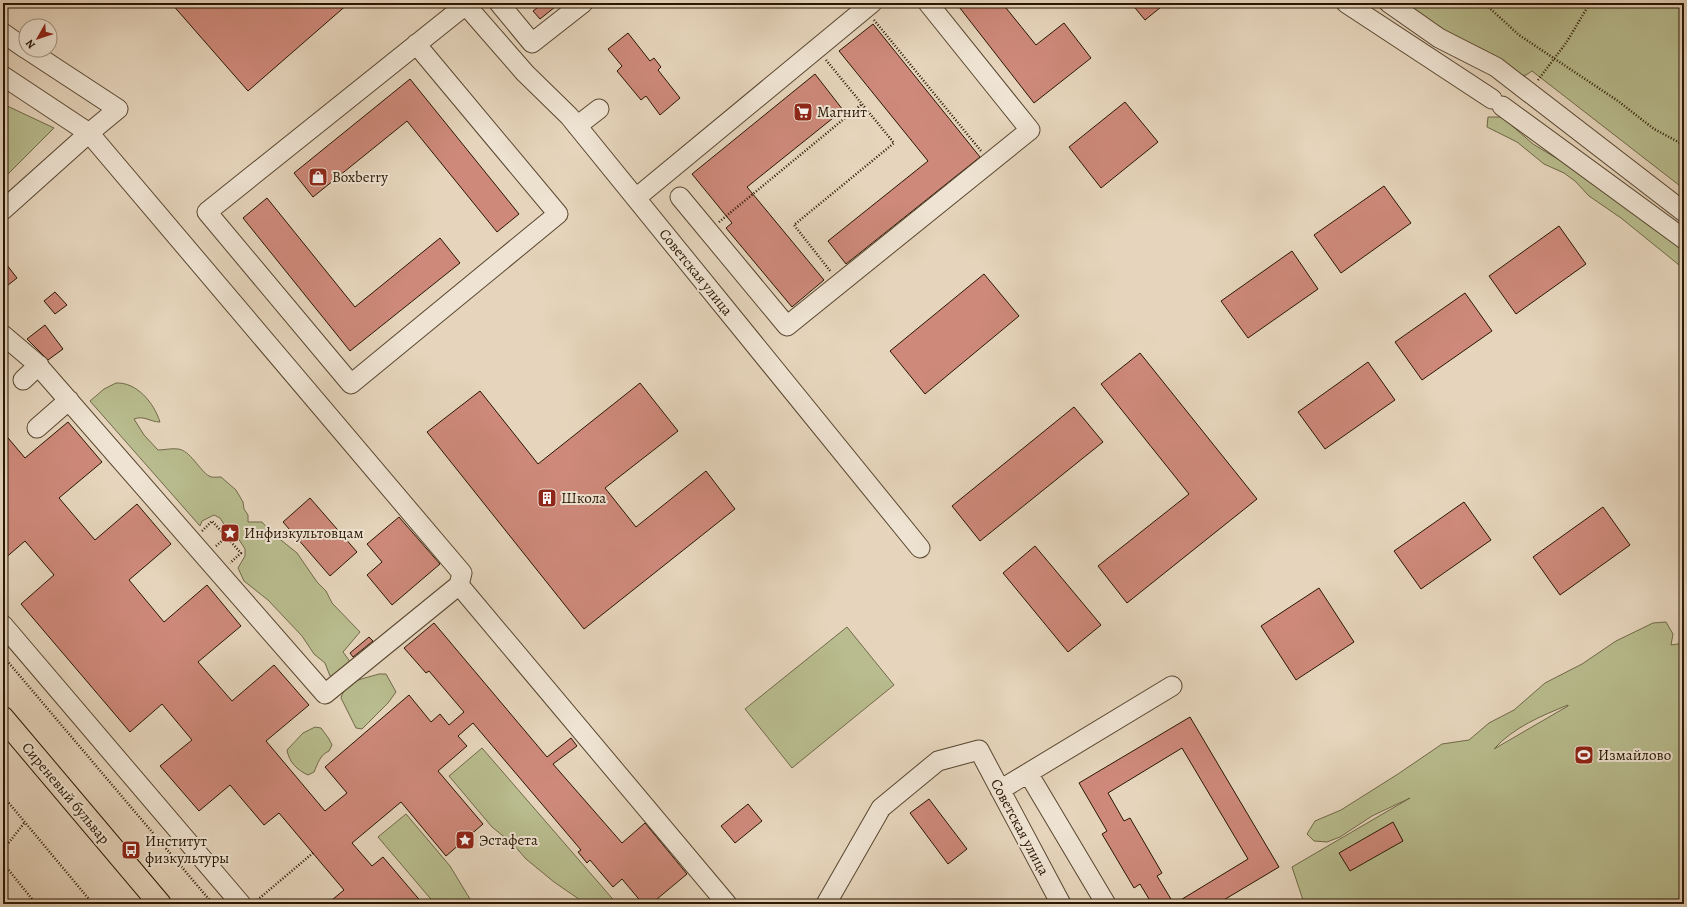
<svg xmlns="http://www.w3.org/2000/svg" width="1687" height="907" font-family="Alegreya,serif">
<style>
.green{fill:#b8bc8e;stroke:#706948;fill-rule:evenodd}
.building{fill:#ce897a;stroke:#291602;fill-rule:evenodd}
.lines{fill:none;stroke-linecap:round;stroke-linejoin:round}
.minor-casing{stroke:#584630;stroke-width:21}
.major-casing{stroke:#291602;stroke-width:24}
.path{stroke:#291602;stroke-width:2.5;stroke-dasharray:1 2;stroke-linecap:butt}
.minor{stroke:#efe4d3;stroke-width:19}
.major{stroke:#e6d5bc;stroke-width:22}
.labels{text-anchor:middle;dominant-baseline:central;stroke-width:4;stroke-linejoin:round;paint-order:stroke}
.poi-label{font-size:15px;fill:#291602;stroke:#efe4d3;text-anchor:start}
.street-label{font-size:15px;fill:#291602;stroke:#efe4d3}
</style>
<rect width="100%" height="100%" fill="#e6d5bc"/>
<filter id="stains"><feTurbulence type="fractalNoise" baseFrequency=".005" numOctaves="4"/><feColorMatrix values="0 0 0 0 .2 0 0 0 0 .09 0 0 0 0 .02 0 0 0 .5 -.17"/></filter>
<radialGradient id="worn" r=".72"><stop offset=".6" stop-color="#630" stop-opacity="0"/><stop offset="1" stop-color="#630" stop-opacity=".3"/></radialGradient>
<path class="green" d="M1402,3H1684V189L1532,71L1526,75L1520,76C1504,65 1487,47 1467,44L1419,17Z
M3,104L54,128L3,179Z
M1488,117H1502L1533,144L1556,158L1582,169L1684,247V269L1621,218L1589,196L1575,181L1564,173L1544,164L1517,142L1487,127Z
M116,383C137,382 154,403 160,422C150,422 144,415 134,419L144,435L158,450C164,450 172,448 178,449C190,450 200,471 209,476C212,478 217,477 221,477L236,490L243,502L244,509L248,515V522H262L271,532L297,553L317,582L326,591L332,603L360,632L343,652L351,663L337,676H330L325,663L314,654L302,636L268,600L244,581L238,568L245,556V549L238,538L227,529L220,518L214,515L202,521L200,526L90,401L104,389Z
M1666,622L1673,634L1671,645L1684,643V904H1302L1304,903L1292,867L1410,798L1372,816L1340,837L1327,842L1314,841L1307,834L1315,821L1341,810L1398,774L1442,744L1469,740L1489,723L1514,710L1545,683L1582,664L1616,641L1653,623ZM1568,705V706L1494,749C1514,727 1541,716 1568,705Z
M847,627L894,685L792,768L745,709Z
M379,674H386L396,692L388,703L362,729L356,728L341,698C346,680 363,679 379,674Z
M315,727L321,728L329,739L332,745L329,751C320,755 318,763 314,772L308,775C297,770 289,762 287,750L303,733Z
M482,748L617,904H586L554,882L526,859L513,844L492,827L449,776Z
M406,814L450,866L473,904H435L378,837Z"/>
<path class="building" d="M171,3H349L248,91Z
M534,3H560L540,19L533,11L537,8Z
M956,3H1002L1036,45L1064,23L1091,58L1034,103Z
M1131,3H1166L1145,20Z
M873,24L980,157L846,264L828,241L928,161L839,51Z
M628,33L650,61L654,58L661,67L658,70L680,98L660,115L646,96L641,100L617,71L622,66L608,49Z
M815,74L843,110L747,187L824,280L792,307L726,228L732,223L692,174Z
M410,79L519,214L497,232L407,121L313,197L294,173Z
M1125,102L1158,142L1101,188L1069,147Z
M1384,186L1411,223L1341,273L1314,235Z
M267,198L355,307L440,238L460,263L350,351L243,218Z
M1559,226L1586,264L1516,314L1489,276Z
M1292,251L1318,289L1248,338L1221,301Z
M3,260L17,278L3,289Z
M984,274L1019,316L925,394L890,351Z
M55,292L67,305L55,314L44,301Z
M1465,293L1492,331L1422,380L1395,342Z
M45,325L63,349L48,360L27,339Z
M1140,353L1257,499L1127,603L1098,566L1189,494L1101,384Z
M1368,362L1395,400L1325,449L1298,412Z
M640,383L678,431L605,488L636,527L706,471L735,509L584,629L427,432L480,391L538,464Z
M1074,407L1103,442L980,541L952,506Z
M68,422L102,462L59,498L95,540L137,504L171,544L129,580L164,622L207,585L241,626L198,662L232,701L274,665L309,705L266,741L325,811L347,793L325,767L409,695L431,722L440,714L449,725L464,712L429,671L426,673L404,648L434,623L547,757L571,738L577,746L553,764L622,843L645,823L687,874L651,904H643L622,879L613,887L590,860L587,863L578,852L581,850L473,723L458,736L467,746L438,771L483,824L446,856L401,802L352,843L372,866L383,857L423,904H327L344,890L279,813L264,825L230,785L199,811L160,766L192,740L162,704L130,732L21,604L54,575L25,541L3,560V432L25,458Z
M310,498L357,552L330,576L283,522Z
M1464,502L1491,540L1421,589L1394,551Z
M1603,507L1630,545L1560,595L1533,557Z
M399,517L440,564L392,605L367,575L382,562L367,544Z
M1035,546L1101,625L1068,652L1003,573Z
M1319,588L1354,642L1296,680L1261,626Z
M369,637L373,641L353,657L350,653Z
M1190,717L1279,867L1217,904H1152L1140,884L1134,888L1102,834L1107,831L1079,783ZM1182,748L1248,859L1174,904L1157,876L1162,873L1130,818L1124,821L1108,793Z
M929,799L967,849L948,864L910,813Z
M748,804L762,821L735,843L721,826Z
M1393,822L1403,841L1350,871L1339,853Z"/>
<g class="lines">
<defs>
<path id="minor" d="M464,3L525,73L569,116L920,548
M499,3L532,43L583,3
M1346,3L1492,99
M1389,3L1439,38L1496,67L1684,212
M3,33L26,49
M416,44L558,214L351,384L207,212L468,3
M28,50L118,109L89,133L462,573L459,585
M3,76L89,133L3,210
M1502,106L1684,239
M577,126L599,109
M680,197L787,326L1030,130L928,3
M636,198L872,3
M3,335L35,362L325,694L459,585L727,904
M23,380L39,365
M37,428L69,400
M3,625L241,904
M1028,773L1106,904
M1000,790L1172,686
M826,904L881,808L938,761L979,750L1061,904"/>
<path id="major" d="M3,718L160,904"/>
</defs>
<use href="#minor" class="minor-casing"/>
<use href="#major" class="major-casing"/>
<path class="path" d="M1484,3L1519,35L1618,101L1654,129L1684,145
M874,20L981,151
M826,60L894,143L794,225L831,272
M1538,80L1566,43L1590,3
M719,222L862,104
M202,531L212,521L241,553L230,563
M216,546L226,537
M3,656L213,904
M3,796L93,904
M3,850L25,822
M3,863L36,904
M255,902L313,853"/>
<use href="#minor" class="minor"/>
<use href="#major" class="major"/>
</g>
<defs>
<symbol id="supermarket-square" viewBox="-11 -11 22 22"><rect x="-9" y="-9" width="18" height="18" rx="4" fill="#8f2418" stroke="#efe4d3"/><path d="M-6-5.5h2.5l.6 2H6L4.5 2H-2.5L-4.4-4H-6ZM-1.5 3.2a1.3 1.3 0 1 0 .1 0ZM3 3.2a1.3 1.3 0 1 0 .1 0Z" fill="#fff"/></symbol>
<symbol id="shop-square" viewBox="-11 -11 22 22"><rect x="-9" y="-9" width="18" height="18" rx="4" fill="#8f2418" stroke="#efe4d3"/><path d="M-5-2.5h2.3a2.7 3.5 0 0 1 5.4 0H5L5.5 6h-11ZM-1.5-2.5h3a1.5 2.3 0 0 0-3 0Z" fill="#fff"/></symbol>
<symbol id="building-square" viewBox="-11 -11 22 22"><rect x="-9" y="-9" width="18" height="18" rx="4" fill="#8f2418" stroke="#efe4d3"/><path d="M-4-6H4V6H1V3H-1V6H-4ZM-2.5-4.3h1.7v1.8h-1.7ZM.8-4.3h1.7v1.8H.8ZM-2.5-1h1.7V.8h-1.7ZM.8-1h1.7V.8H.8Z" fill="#fff"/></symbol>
<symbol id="sight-square" viewBox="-11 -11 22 22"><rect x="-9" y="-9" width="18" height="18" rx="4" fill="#8f2418" stroke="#efe4d3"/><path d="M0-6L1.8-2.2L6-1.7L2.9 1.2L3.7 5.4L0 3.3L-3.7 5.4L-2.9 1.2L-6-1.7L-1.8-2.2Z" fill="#fff"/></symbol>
<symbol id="stadium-square" viewBox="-11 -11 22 22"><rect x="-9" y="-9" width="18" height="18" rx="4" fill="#8f2418" stroke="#efe4d3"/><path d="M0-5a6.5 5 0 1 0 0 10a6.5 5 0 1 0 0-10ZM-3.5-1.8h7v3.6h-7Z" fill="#fff"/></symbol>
<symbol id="bus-square" viewBox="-11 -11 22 22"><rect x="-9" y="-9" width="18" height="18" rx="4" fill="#8f2418" stroke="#efe4d3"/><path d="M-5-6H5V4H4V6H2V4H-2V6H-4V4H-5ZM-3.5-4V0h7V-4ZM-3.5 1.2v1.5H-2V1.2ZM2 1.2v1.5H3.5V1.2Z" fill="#fff"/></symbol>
</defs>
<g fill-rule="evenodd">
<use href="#supermarket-square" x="792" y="101" width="22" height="22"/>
<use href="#shop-square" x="307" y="166" width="22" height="22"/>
<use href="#building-square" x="536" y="487" width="22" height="22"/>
<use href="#sight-square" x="219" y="522" width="22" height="22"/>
<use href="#stadium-square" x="1573" y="744" width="22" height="22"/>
<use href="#sight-square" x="454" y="829" width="22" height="22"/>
<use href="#bus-square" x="120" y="839" width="22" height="22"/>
</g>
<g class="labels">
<g class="poi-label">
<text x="817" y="112">Магнит</text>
<text x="332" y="177">Boxberry</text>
<text x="561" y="498">Школа</text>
<text x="244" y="533">Инфизкультовцам</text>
<text x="1598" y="755">Измайлово</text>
<text x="479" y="840">Эстафета</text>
<text x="145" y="841">Институт<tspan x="145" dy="17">физкультуры</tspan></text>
</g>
<g class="street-label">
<text transform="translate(696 272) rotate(51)">Советская улица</text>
<text transform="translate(66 793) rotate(50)">Сиреневый бульвар</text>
<text transform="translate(1020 827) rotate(62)">Советская улица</text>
</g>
</g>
<rect width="1687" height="907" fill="none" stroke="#e6d5bc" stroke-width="16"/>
<rect x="4" y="4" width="1679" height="899" fill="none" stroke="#291602" stroke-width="2"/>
<rect x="8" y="8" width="1671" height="891" fill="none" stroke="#291602"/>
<g transform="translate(38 38) rotate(231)"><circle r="19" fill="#efe4d3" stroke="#a0927f"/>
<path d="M0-3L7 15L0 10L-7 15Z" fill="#8f2418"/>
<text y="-6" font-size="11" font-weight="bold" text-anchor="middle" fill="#291602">N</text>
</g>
<rect width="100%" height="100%" filter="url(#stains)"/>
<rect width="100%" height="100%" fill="url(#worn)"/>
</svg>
